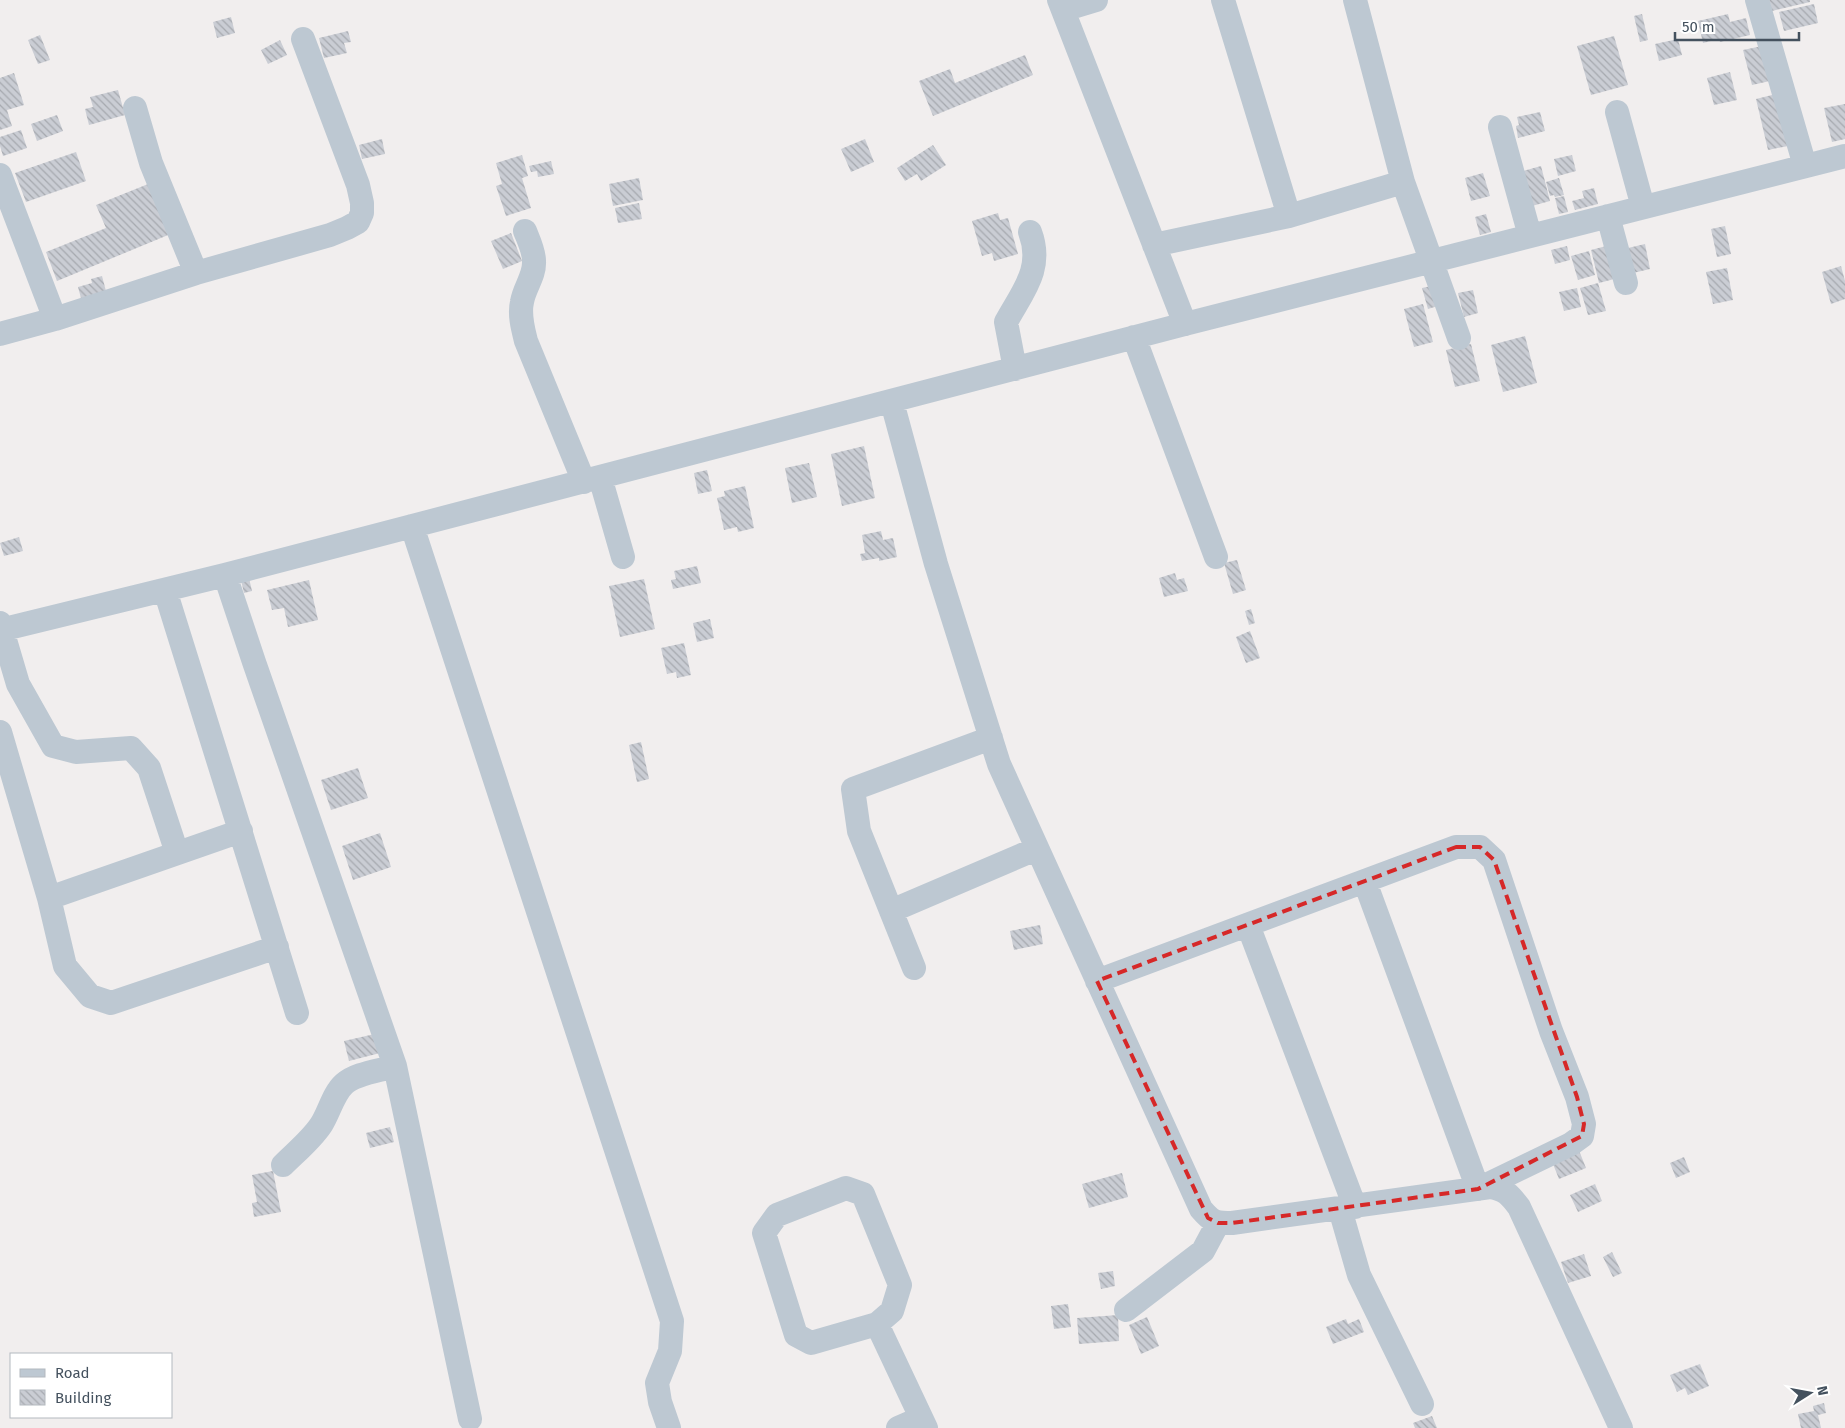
<svg xmlns="http://www.w3.org/2000/svg" width="1845" height="1428" font-family="'Fira Sans',sans-serif">
<style>
.building{fill:url(#building-back-hatch)}
.lines{fill:none;stroke-linecap:round;stroke-linejoin:round}
.minor{stroke:#bdc8d2;stroke-width:24}
.marked{fill:none;stroke:#d62828;stroke-width:4;stroke-dasharray:10 6;stroke-linejoin:round}
</style>
<defs>
<pattern id="building-back-hatch" width="6" height="6" patternUnits="userSpaceOnUse" patternTransform="scale(1.25)"><rect width="6" height="6" fill="#cacdd4"/><path d="M-1 5l2 2M0 0l6 6M5-1l2 2" fill="none" stroke="#a6a9af"/></pattern>
</defs>
<rect width="100%" height="100%" fill="#f1eeee"/>
<path class="building" d="M1769,0H1810V2L1772,11Z
M1814,4L1818,23L1784,31L1779,12Z
M1642,14L1648,40L1640,42L1634,16Z
M1728,14L1730,22L1746,18L1750,35L1720,42L1719,39L1703,43L1698,21Z
M231,17L235,33L217,38L213,22Z
M348,31L351,42L344,43L347,53L324,58L319,38Z
M40,35L50,60L38,64L28,40Z
M1614,36L1628,85L1591,95L1577,46Z
M1678,39L1682,55L1659,61L1655,44Z
M280,40L287,55L268,64L261,50Z
M1762,46L1770,81L1752,85L1743,50Z
M1025,55L1033,75L933,116L919,81L950,69L955,83Z
M1730,72L1737,100L1714,105L1707,78Z
M14,73L24,105L7,110L12,126L0,130V78Z
M118,90L125,115L89,125L85,109L93,107L90,97Z
M1776,94L1788,146L1768,150L1756,99Z
M1845,104V139L1832,142L1824,108Z
M1540,112L1545,131L1518,138L1516,126L1519,125L1517,117Z
M57,115L63,131L37,141L31,124Z
M21,130L27,148L3,156L0,146V137Z
M382,139L385,154L362,159L359,145Z
M865,139L874,162L851,172L841,149Z
M933,145L946,165L921,181L917,174L905,181L897,168Z
M76,152L86,181L26,202L15,173Z
M522,155L528,176L522,178L531,208L506,216L496,186L502,184L496,163Z
M1572,155L1576,171L1558,176L1554,159Z
M551,161L554,174L538,177L537,171L531,172L529,166Z
M1541,166L1550,201L1532,206L1523,171Z
M1483,173L1490,196L1471,201L1465,178Z
M639,178L643,200L613,206L609,184Z
M1559,178L1564,195L1555,197L1554,195L1550,196L1546,182Z
M153,182L173,233L57,281L46,252L106,228L96,205Z
M1594,188L1598,204L1575,210L1572,201L1584,198L1582,191Z
M1564,196L1568,212L1559,214L1555,198Z
M639,203L642,219L618,223L615,208Z
M998,213L1000,220L1008,218L1018,254L994,261L992,253L982,256L972,221Z
M1486,214L1491,232L1480,235L1475,217Z
M1725,226L1731,254L1717,257L1711,229Z
M511,233L522,261L503,269L491,241Z
M1645,244L1650,269L1633,273L1628,248Z
M1610,245L1618,278L1599,283L1591,250Z
M1567,246L1570,260L1555,264L1551,250Z
M1589,251L1595,275L1578,280L1571,256Z
M1841,266L1845,281V299L1831,304L1822,272Z
M1727,268L1733,300L1713,304L1706,272Z
M102,276L107,295L82,302L78,287L92,283L91,279Z
M1598,283L1606,311L1588,315L1580,288Z
M1436,285L1441,305L1428,309L1422,288Z
M1577,288L1581,307L1564,311L1559,292Z
M1473,290L1478,313L1464,317L1458,293Z
M1423,304L1433,342L1414,347L1404,309Z
M1525,336L1537,383L1503,392L1491,345Z
M1471,344L1480,381L1455,387L1446,350Z
M864,446L875,498L842,506L831,454Z
M809,463L817,497L792,503L785,468Z
M707,470L712,491L698,494L694,473Z
M745,486L754,528L738,532L737,527L724,530L717,498L725,496L724,491Z
M881,531L883,540L893,538L897,557L879,561V558L862,561L860,554L865,553L862,535Z
M19,537L23,551L4,556L0,543Z
M1237,560L1246,590L1233,594L1224,563Z
M697,566L701,583L673,589L671,580L676,579L674,571Z
M1175,573L1177,580L1184,578L1188,591L1164,597L1159,578Z
M249,578L252,591L244,593L241,580Z
M644,579L655,629L620,637L609,586Z
M309,580L318,620L288,627L284,608L272,610L267,590Z
M1251,609L1255,623L1249,625L1245,611Z
M710,619L714,638L697,642L693,623Z
M1250,631L1260,658L1246,663L1236,637Z
M684,643L691,675L677,678L676,672L667,674L661,648Z
M641,742L649,779L637,782L629,745Z
M358,768L368,798L331,810L321,780Z
M380,833L391,867L353,880L342,846Z
M1040,925L1043,944L1014,950L1010,931Z
M379,1033L384,1052L349,1061L344,1041Z
M390,1127L394,1142L370,1148L366,1133Z
M1578,1148L1586,1168L1559,1179L1551,1159Z
M1684,1157L1690,1172L1676,1178L1670,1163Z
M273,1171L281,1212L254,1217L252,1203L257,1202L252,1175Z
M1122,1173L1128,1197L1089,1208L1082,1184Z
M1595,1184L1602,1201L1578,1212L1570,1195Z
M1612,1252L1622,1273L1613,1277L1603,1257Z
M1584,1254L1591,1276L1568,1283L1561,1262Z
M1113,1271L1115,1286L1101,1289L1098,1273Z
M1068,1304L1071,1327L1054,1329L1051,1306Z
M1118,1315L1119,1341L1079,1344L1077,1318Z
M1147,1317L1159,1346L1141,1354L1129,1325Z
M1346,1319L1348,1324L1359,1319L1364,1332L1333,1344L1326,1327Z
M1700,1364L1709,1386L1688,1395L1685,1388L1677,1392L1670,1375Z
M1824,1403L1826,1413L1818,1415L1821,1428H1801L1798,1414L1814,1411L1813,1406Z
M1432,1416L1437,1428H1415L1413,1423Z"/>
<g class="lines">
<path class="minor" d="M1059,0L1185,324
M1223,0L1289,216
M1355,0L1403,182L1459,338
M1757,0L1805,166
M1063,10L1096,0
M135,108L151,163L196,273
M1617,112L1643,207
M1500,127L1530,236
M0,175L55,319
M1608,216L1626,283
M525,231C529,241 534,251 534,261C535,276 524,288 522,302C519,315 523,329 526,341L584,482
M1154,245L1289,216L1403,182
M0,334L55,319L196,273L330,235L347,228L358,222L362,213V203L358,185L303,39
M1134,337L1216,557
M1015,369L1006,322C1022,292 1044,269 1030,232
M892,402L936,564L999,764L1201,1209C1212,1222 1215,1223 1232,1223L1490,1187C1505,1189 1510,1195 1519,1207L1621,1428
M600,477L623,557
M412,526L672,1321L670,1351L657,1383L660,1402L669,1428
M225,575L254,662L395,1066L470,1419
M165,590L297,1013
M0,623L18,684L53,746L76,752L131,748L149,768L177,853
M0,630L225,575L1185,324L1845,156
M0,732L49,898L65,966L90,996L111,1003L277,947
M49,898L241,831
M891,911L1036,849
M1248,925L1355,1207
M914,968L859,831L853,789L991,738
M1097,981L1456,847H1480L1494,860L1551,1031L1577,1097L1584,1124L1582,1136L1571,1144L1478,1189L1365,882
M283,1165C296,1152 311,1140 321,1125C329,1113 333,1094 344,1084C356,1073 379,1071 395,1066
M846,1188L863,1194L900,1285L892,1311L877,1324L811,1343L796,1335L764,1233L777,1215Z
M1340,1209L1359,1275L1422,1404
M1126,1310L1203,1251L1218,1223
M877,1324L926,1428
M898,1428L921,1418"/>
</g>
<path class="marked" d="M1456,847H1480L1494,860L1577,1097L1584,1124L1582,1136L1478,1189L1232,1223H1218L1208,1218L1097,981Z"/>
<rect x="10" y="1353" width="162" height="65" fill="#ffffff" stroke="#b4b9bf"/>
<rect x="20" y="1369" width="25" height="8" fill="#bdc8d2" stroke="#b4b9bf"/>
<text x="55" y="1378" font-size="15" fill="#44515e">Road</text>
<rect x="20" y="1390" width="25" height="15" fill="url(#building-back-hatch)" stroke="#b4b9bf"/>
<text x="55" y="1403" font-size="15" fill="#44515e">Building</text>
<g transform="translate(1810 1393) rotate(79)" stroke="#ffffff" stroke-width="4" paint-order="stroke">
<path d="M0-4L9 19L0 12L-9 19Z" fill="#44515e"/>
<text y="-8" font-size="14" font-weight="bold" text-anchor="middle" fill="#44515e">N</text>
</g>
<path d="M1675 32v8h124v-8" fill="none" stroke="#44515e" stroke-width="2.5"/>
<text x="1682" y="32" font-size="15" fill="#44515e" stroke="#ffffff" stroke-width="4" paint-order="stroke">50 m</text>
</svg>
